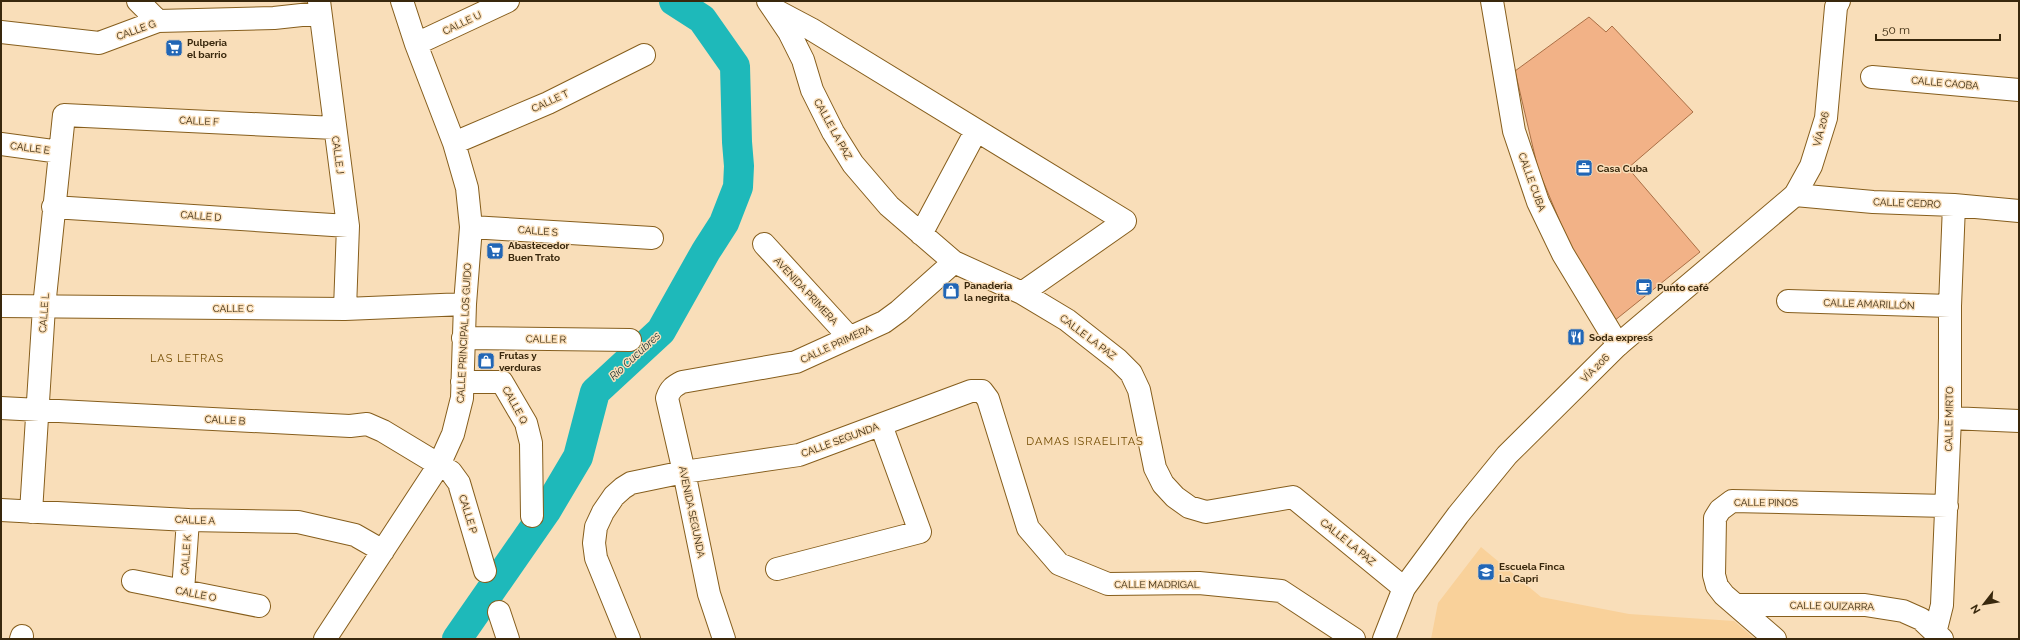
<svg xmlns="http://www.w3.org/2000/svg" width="2020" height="640" font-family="Raleway,sans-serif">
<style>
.built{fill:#f9d19a}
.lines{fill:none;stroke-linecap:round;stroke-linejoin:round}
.river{stroke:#1eb9ba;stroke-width:30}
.building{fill:#f2b287;stroke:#aa6f45}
.minor-casing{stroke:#865e1d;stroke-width:24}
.major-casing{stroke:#865e1d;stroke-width:24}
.minor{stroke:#fff;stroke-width:22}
.major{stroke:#fff;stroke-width:22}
.labels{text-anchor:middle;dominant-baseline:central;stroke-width:3;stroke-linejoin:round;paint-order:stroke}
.street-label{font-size:10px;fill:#39280d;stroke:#f9deb9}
.poi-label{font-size:10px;font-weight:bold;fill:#39280d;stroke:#f9deb9;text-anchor:start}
.water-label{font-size:11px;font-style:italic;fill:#193030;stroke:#f9deb9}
.neighbourhood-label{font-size:11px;letter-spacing:1px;fill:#754e04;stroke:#f9deb9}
</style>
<rect width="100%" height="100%" fill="#f9deb9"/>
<path class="built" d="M1481,547L1541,597L1629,614L1734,621L1755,639H1431L1438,603Z"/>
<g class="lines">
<path class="river" d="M457,639L546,511L578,457L595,392L661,331L706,251L724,223L738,187L739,166L737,142L735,66L702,19L674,1"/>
</g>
<path class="building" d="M1589,17L1606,32L1612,26L1693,112L1628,168L1700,252L1614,321L1576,260L1538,169L1515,71Z"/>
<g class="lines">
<defs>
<path id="minor" d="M138,1L158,21
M319,1L348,226L345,309
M768,1L789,32L803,60L812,90L833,132L853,164L889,206L954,262L1022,293L1067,320L1118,360L1131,373L1139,390L1155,468L1163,484L1175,497L1189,507L1206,512L1293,497L1404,588
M1492,1L1514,131L1538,202L1563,254L1618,345
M777,11L811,29L1125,221L1022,293
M1,32L99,43L158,21L274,18L320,13
M416,44L508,1
M1872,77L2019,90
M454,143L548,103L644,55
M1,144L60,152
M1795,195L1873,202L1954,205L2019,211
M53,207L348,226
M471,227L652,238
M921,234L976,131
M764,244L849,337
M1788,301L1950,306
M1,306L345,309L465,304
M463,338L630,340
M462,382H502L526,423L531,443L532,516
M1,408L350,426L367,424L383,431L451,472L459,483L485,571
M1950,418L2019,421
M1,510L188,520L298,522L355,535L383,551
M31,512L44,307L64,115L335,128
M777,569L920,532L881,425
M133,581L259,606
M183,591L188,520
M1737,605H1865L1903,611L1921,619L1942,639
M499,612L508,639
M1935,633L1942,605L1950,418V306L1954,205
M21,639L22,636
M325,639L439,465L453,434L462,398L465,304L471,227L467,188L454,143L416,44L402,1
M629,639L596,558L594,543L596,527L603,512L614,496L623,488L631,483L684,472L799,455L971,391H982L988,399L1028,528L1059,564L1108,584L1199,583L1281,591L1354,639
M724,639L709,594L684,472L667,398C670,389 674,386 682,382L796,362L884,322L899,311L954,262
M1775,639L1724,595L1717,586L1714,575L1715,518L1720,510L1732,501L1947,506"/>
<path id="major" d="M1384,639L1404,588L1458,515L1507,455L1618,345L1795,195L1811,166L1826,118L1836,7L1839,1"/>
</defs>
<use href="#minor" class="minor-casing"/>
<use href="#major" class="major-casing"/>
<use href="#minor" class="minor"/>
<use href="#major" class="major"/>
</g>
<defs>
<symbol id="supermarket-square" viewBox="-11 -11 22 22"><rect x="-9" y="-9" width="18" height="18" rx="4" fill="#2166b6" stroke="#f9deb9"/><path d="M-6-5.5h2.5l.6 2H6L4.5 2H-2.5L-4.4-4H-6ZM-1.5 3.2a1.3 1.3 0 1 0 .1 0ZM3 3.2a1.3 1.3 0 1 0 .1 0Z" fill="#fff"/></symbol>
<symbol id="office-square" viewBox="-11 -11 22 22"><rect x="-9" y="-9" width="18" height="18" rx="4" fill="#2166b6" stroke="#f9deb9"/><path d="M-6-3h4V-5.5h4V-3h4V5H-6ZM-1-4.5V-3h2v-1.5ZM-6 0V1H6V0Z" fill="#fff"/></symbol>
<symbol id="cafe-square" viewBox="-11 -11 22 22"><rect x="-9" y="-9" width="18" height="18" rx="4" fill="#2166b6" stroke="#f9deb9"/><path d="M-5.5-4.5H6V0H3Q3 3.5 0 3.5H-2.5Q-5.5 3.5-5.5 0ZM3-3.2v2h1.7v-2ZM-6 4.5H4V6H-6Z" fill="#fff"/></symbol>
<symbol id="shop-square" viewBox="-11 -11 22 22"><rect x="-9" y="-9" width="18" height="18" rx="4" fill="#2166b6" stroke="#f9deb9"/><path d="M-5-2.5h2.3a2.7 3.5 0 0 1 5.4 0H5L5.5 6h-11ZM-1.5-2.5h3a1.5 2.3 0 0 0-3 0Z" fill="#fff"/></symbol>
<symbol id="restaurant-square" viewBox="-11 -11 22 22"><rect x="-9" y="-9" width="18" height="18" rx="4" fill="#2166b6" stroke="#f9deb9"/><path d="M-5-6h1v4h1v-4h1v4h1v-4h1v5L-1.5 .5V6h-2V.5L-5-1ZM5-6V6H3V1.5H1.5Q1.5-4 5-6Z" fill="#fff"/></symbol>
<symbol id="school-square" viewBox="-11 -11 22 22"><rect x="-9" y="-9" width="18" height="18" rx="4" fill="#2166b6" stroke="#f9deb9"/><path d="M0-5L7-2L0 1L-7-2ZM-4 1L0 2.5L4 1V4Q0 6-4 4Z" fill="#fff"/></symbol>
</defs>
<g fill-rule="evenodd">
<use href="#supermarket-square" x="164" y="38" width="20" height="20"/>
<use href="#office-square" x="1574" y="158" width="20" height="20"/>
<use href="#supermarket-square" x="485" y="241" width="20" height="20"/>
<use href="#cafe-square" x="1634" y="277" width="20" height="20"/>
<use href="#shop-square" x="941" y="281" width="20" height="20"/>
<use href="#restaurant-square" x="1566" y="327" width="20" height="20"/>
<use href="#shop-square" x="476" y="351" width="20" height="20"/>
<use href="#school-square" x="1476" y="562" width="20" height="20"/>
</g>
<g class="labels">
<g class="street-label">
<text transform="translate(462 23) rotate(-25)">CALLE U</text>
<text transform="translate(136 30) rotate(-20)">CALLE G</text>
<text transform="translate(1945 83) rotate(5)">CALLE CAOBA</text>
<text transform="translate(550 101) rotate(-25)">CALLE T</text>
<text transform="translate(199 121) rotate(3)">CALLE F</text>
<text transform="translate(833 129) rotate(61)">CALLE LA PAZ</text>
<text transform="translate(1821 129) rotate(-75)">VÍA 206</text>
<text transform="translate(30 148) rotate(7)">CALLE E</text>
<text transform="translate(338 155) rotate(82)">CALLE J</text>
<text transform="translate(1532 182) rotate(70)">CALLE CUBA</text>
<text transform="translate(1907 203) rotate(2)">CALLE CEDRO</text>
<text transform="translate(201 216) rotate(4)">CALLE D</text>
<text transform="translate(538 231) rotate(4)">CALLE S</text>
<text transform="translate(806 291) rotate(47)">AVENIDA PRIMERA</text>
<text transform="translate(1869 304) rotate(2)">CALLE AMARILLÓN</text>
<text x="233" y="308">CALLE C</text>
<text transform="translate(44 313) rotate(-86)">CALLE L</text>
<text transform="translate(464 333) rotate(-87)">CALLE PRINCIPAL LOS GUIDO</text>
<text transform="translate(1088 337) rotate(37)">CALLE LA PAZ</text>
<text transform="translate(546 339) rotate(1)">CALLE R</text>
<text transform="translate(836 344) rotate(-25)">CALLE PRIMERA</text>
<text transform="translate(1595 368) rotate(-45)">VÍA 206</text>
<text transform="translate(515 405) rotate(61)">CALLE Q</text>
<text transform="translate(1949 419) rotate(-89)">CALLE MIRTO</text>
<text transform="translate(225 420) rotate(3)">CALLE B</text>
<text transform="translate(840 440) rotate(-20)">CALLE SEGUNDA</text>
<text x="1766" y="502">CALLE PINOS</text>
<text transform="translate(692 512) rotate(78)">AVENIDA SEGUNDA</text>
<text transform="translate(468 514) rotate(73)">CALLE P</text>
<text transform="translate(195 520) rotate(2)">CALLE A</text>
<text transform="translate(1348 542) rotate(39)">CALLE LA PAZ</text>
<text transform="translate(186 555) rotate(-86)">CALLE K</text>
<text x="1157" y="584">CALLE MADRIGAL</text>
<text transform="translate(196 594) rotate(11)">CALLE O</text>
<text transform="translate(1832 606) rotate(1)">CALLE QUIZARRA</text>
</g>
<g class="poi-label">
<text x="187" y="42">Pulperia<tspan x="187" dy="12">el barrio</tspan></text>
<text x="1597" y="168">Casa Cuba</text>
<text x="508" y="245">Abastecedor<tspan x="508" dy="12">Buen Trato</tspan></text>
<text x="964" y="285">Panaderia<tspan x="964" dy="12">la negrita</tspan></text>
<text x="1657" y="287">Punto café</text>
<text x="1589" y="337">Soda express</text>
<text x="499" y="355">Frutas y<tspan x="499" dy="12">verduras</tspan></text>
<text x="1499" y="566">Escuela Finca<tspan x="1499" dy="12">La Capri</tspan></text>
</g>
<g class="water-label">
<text transform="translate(635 356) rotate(-43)">Río Cucubres</text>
</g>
<g class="neighbourhood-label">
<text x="187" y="358">LAS LETRAS</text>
<text x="1085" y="441">DAMAS ISRAELITAS</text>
</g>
</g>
<rect width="2020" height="640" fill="none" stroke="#39280d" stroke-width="4"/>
<g transform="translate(1984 604) rotate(239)" stroke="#f9deb9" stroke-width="3" paint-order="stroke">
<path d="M0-3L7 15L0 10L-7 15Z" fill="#39280d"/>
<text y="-6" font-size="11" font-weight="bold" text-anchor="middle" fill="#39280d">N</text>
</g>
<path d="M1876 34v6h124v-6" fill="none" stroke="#39280d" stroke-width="2"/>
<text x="1882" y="34" font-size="12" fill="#39280d" stroke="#f9deb9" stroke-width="3" paint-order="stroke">50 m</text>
</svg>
